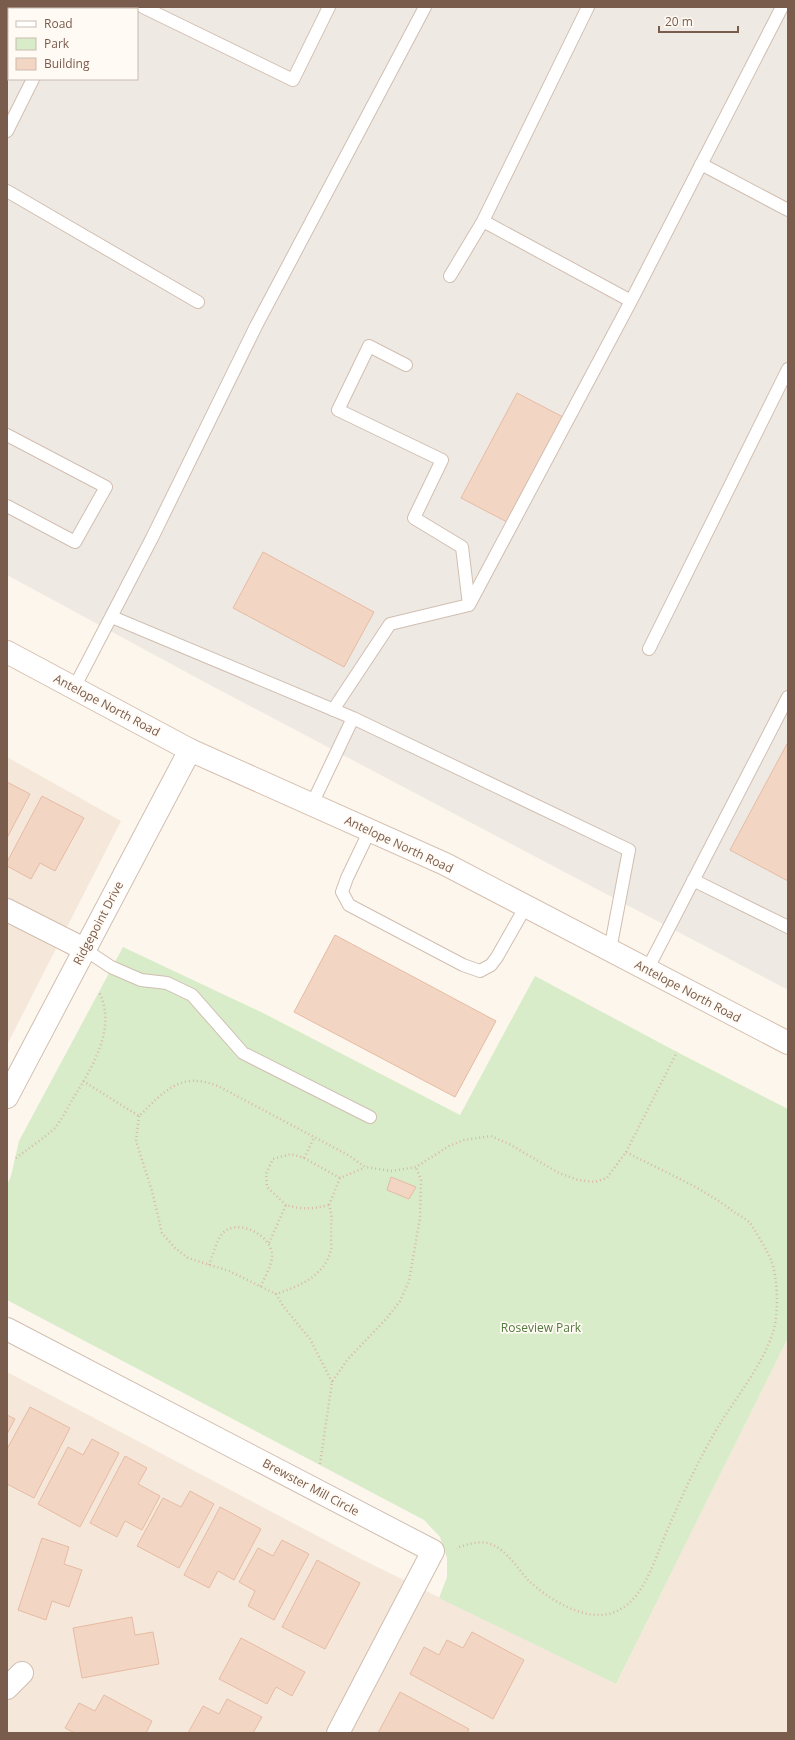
<svg xmlns="http://www.w3.org/2000/svg" width="795" height="1740" font-family="'Open Sans',sans-serif">
<style>
.residential{fill:#f5e8da}
.industrial{fill:#efe9e4;fill-rule:evenodd}
.green{fill:#d8ecc9}
.building{fill:#f3d5c3;stroke:#e6bba3}
.lines{fill:none;stroke-linecap:round;stroke-linejoin:round}
.service-casing{stroke:#d1beb0;stroke-width:14}
.minor-casing{stroke:#d1beb0;stroke-width:24}
.secondary-casing{stroke:#d6c0b0;stroke-width:24}
.path{stroke:#d9b8a5;stroke-width:2.5;stroke-dasharray:1 3;stroke-linecap:butt}
.service{stroke:#fff;stroke-width:12}
.minor{stroke:#fff;stroke-width:22}
.secondary{stroke:#fff;stroke-width:22}
.labels{text-anchor:middle;dominant-baseline:central;stroke-width:3.5;stroke-linejoin:round;paint-order:stroke}
.street-label{font-size:12px;fill:#7a5c4d;stroke:#fffaf3}
.park-label{font-size:12px;fill:#537a41;stroke:#fffaf3}
</style>
<rect width="100%" height="100%" fill="#fdf6ec"/>
<path class="residential" d="M7,757L121,821L7,1045Z
M788,1338V1733H7V1372L363,1560L616,1684Z"/>
<path class="industrial" d="M7,7H788V990L197,678L7,575ZM9,9H137V79H9Z"/>
<path class="green" d="M123,947L265,1014L460,1115L535,976L677,1052L788,1109V1338L616,1684L439,1598L447,1577V1558L440,1537L424,1520L7,1300V1185L11,1176L19,1141Z"/>
<path class="building" d="M517,393L563,417L507,522L461,498Z
M263,552L374,612L344,667L233,608Z
M788,742V881L730,850Z
M7,782L30,794L7,838Z
M42,796L84,818L55,871L40,863L31,879L7,866V862Z
M335,935L496,1021L455,1097L294,1012Z
M391,1177L416,1187L409,1199L387,1190Z
M30,1407L70,1428L34,1498L7,1484V1449Z
M7,1415L15,1419L7,1434Z
M92,1439L119,1453L80,1527L38,1504L68,1447L83,1455Z
M125,1456L147,1468L138,1484L160,1496L142,1530L125,1521L117,1537L90,1523Z
M190,1491L214,1504L179,1568L137,1546L163,1498L181,1507Z
M220,1507L261,1529L234,1580L218,1571L209,1588L184,1575Z
M42,1538L69,1547L64,1564L82,1570L69,1607L52,1601L46,1620L18,1610Z
M282,1540L309,1554L274,1620L248,1606L255,1591L239,1582L258,1548L273,1556Z
M317,1560L360,1583L325,1649L282,1627Z
M132,1617L135,1635L153,1632L159,1664L82,1678L73,1628Z
M472,1632L524,1660L493,1719L410,1674L424,1647L439,1655L447,1640L463,1648Z
M241,1638L305,1672L292,1696L276,1687L267,1704L219,1679Z
M400,1692L469,1729L467,1733H378Z
M104,1695L152,1721L146,1733H75L65,1728L79,1703L95,1711Z
M227,1699L262,1717L253,1733H188L203,1706L219,1714Z"/>
<g class="lines">
<defs>
<path id="service" d="M143,7L293,80L329,7
M69,9L70,7
M7,131L33,79
M701,164L788,210
M7,191L198,302
M483,221L631,301
M450,276L483,221L588,7
M406,365L369,346L338,410L442,460L414,518L462,547L469,605
M7,435L106,487L75,542L7,506
M112,617L353,718L312,804
M649,649L788,369
M74,688L152,538L256,326L425,7
M333,710L390,624L469,605L631,301L782,7
M353,718L629,850L610,950
M370,830L347,878L342,892L349,905L463,965L480,971L491,965L497,957L526,906
M693,880L788,927
M84,949L111,967L141,980L167,983L192,995L243,1053L370,1117
M647,970L788,697"/>
<path id="minor" d="M7,910L84,949
M7,1097L190,750
M7,1329L433,1551L338,1733
M7,1688L22,1673"/>
<path id="secondary" d="M7,652L190,750L445,864L788,1043"/>
</defs>
<use href="#service" class="service-casing"/>
<use href="#minor" class="minor-casing"/>
<use href="#secondary" class="secondary-casing"/>
<path class="path" d="M83,1081L139,1116C165,1091 180,1071 218,1086L348,1155L365,1167L392,1171L416,1167L449,1146L464,1140L491,1136L509,1144L559,1173L578,1180L595,1182L607,1178L626,1152C662,1171 702,1187 734,1212C739,1215 746,1219 750,1223C755,1230 768,1252 771,1260C778,1277 779,1315 773,1332C761,1369 734,1399 715,1432C692,1472 673,1515 656,1558C647,1580 636,1605 612,1613C585,1622 548,1599 529,1581C517,1568 505,1547 487,1543C476,1541 466,1545 456,1548
M139,1116L136,1141L152,1191L162,1233L175,1248L188,1258L229,1271L276,1294
M626,1152L677,1052
M16,1158C26,1150 47,1136 55,1128C62,1119 68,1107 74,1097C93,1066 117,1027 99,992
M304,1158L340,1178
M286,1205L267,1187L266,1174L273,1159L291,1154L304,1158L314,1138
M269,1243L286,1205C304,1210 312,1209 329,1205
M209,1265C212,1257 217,1240 222,1234C236,1217 272,1235 272,1255C272,1266 265,1277 260,1287
M332,1382L310,1339L283,1306L276,1294C299,1286 324,1277 331,1250C332,1246 331,1240 331,1235C331,1223 333,1217 329,1205L340,1178L364,1168
M320,1464L332,1382L348,1359L387,1318L400,1301L409,1281L420,1218L421,1180L416,1167"/>
<use href="#service" class="service"/>
<use href="#minor" class="minor"/>
<use href="#secondary" class="secondary"/>
</g>
<g class="labels">
<g class="street-label">
<text transform="translate(107 705) rotate(28)">Antelope North Road</text>
<text transform="translate(399 844) rotate(25)">Antelope North Road</text>
<text transform="translate(98 923) rotate(-62)">Ridgepoint Drive</text>
<text transform="translate(688 991) rotate(28)">Antelope North Road</text>
<text transform="translate(311 1487) rotate(28)">Brewster Mill Circle</text>
</g>
<g class="park-label">
<text x="541" y="1327">Roseview Park</text>
</g>
</g>
<rect width="795" height="1740" fill="none" stroke="#7a5c4d" stroke-width="16"/>
<rect x="8" y="8" width="130" height="72" fill="#fffaf3" stroke="#cabbb1"/>
<rect x="16" y="21" width="20" height="6" fill="#ffffff" stroke="#cabbb1"/>
<text x="44" y="28" font-size="12" fill="#7a5c4d">Road</text>
<rect x="16" y="38" width="20" height="12" fill="#d8ecc9" stroke="#cabbb1"/>
<text x="44" y="48" font-size="12" fill="#7a5c4d">Park</text>
<rect x="16" y="58" width="20" height="12" fill="#f3d5c3" stroke="#cabbb1"/>
<text x="44" y="68" font-size="12" fill="#7a5c4d">Building</text>
<path d="M659 26v6h79v-6" fill="none" stroke="#7a5c4d" stroke-width="2"/>
<text x="665" y="26" font-size="12" fill="#7a5c4d" stroke="#fffaf3" stroke-width="3" paint-order="stroke">20 m</text>
</svg>
